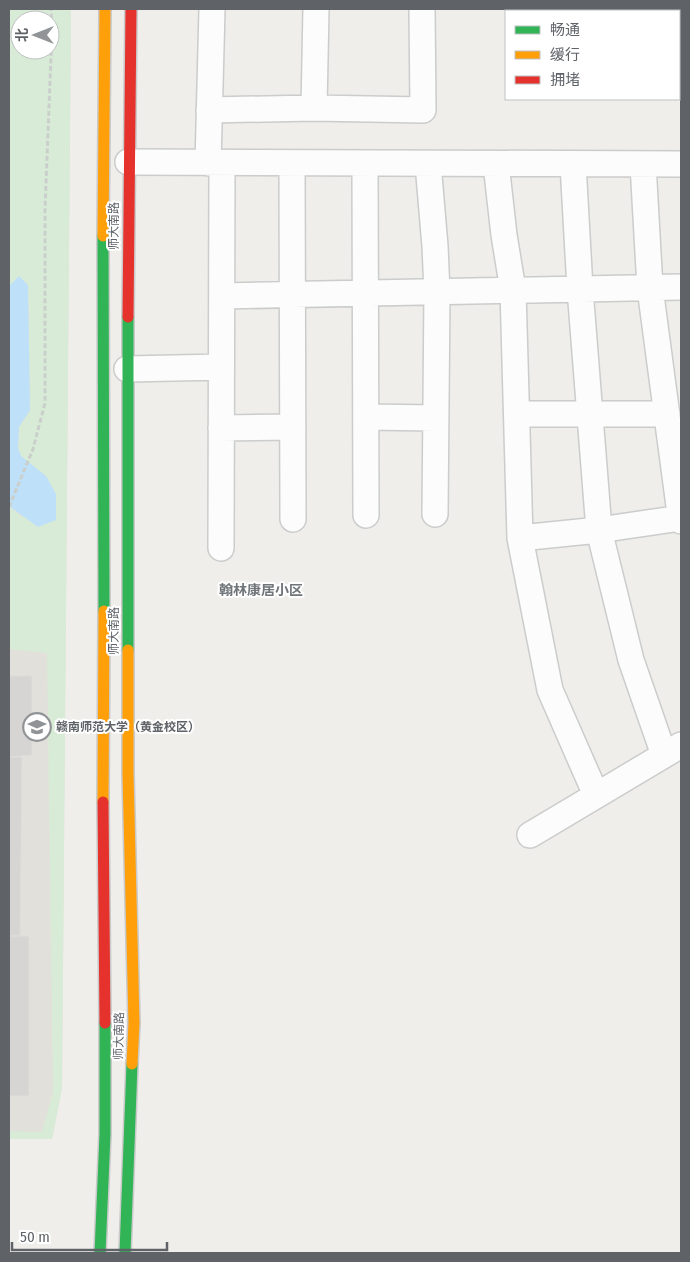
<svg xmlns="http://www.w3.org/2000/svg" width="690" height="1262" font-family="'Fira Sans Condensed','Noto Sans SC',sans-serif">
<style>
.education{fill:#e2e0da;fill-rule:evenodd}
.green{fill:#d8ebd6;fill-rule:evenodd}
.water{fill:#bfe0f9}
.building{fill:#d6d5d3;stroke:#deddd9}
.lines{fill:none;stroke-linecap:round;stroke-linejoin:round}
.street-casing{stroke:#cbcccc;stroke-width:28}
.fast-casing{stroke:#cacacb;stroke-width:14}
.slow-casing{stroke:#cacacb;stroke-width:14}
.jam-casing{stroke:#cacacb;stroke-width:14}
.path{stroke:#cacfcc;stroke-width:3;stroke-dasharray:5 2.5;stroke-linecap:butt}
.street{stroke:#fdfcfc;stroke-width:25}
.fast{stroke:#30b455;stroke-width:11}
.slow{stroke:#ff9f0a;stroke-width:11}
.jam{stroke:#e5322d;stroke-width:11}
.labels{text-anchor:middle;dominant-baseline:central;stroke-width:4;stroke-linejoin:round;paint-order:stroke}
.street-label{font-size:12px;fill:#5f6368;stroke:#fff}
.poi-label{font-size:12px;font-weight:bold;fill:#5f6368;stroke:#fff;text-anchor:start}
.neighbourhood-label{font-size:14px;font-weight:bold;fill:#70757a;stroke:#fff}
</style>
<rect width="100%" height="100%" fill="#efeeea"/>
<path class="education" d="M9,9H71L62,1088L52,1139H9ZM20,20H50V50H20Z"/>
<path class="green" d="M9,9H71L62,1088L52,1139H9V1131L42,1132L53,1092L47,653L9,649V506L22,517L46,477L21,456L18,448L19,427L30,410L28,285L19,277L9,286ZM20,20H50V50H20Z"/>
<path class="water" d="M19,276L28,285L30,410L19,427L18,448L21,456L46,476L56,494V520L38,527L9,506V286Z"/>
<path class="building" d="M9,676H32V755L9,757Z
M9,757H22L20,936H9Z
M9,936H29V1096H9Z"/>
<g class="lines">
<defs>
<path id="street" d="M314,108L316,9
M209,110L314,108L423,110L422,9
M128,162L681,164
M208,163L212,9
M292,163L293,519
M365,163L366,515
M428,164L435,246L437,292L435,514
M496,164L504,235L513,290L520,538L550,690L596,795
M573,164L580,289L599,530L631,660L664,755
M643,164L650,288L681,521
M222,296L681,287
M127,369L221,367
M517,414H667
M366,417L436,418
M221,428L293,427
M520,538L599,530L681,518
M221,548L222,163
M530,835L681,745"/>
<path id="fast" d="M103,236L104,611
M128,317V650
M100,1253L105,1134V1023
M125,1253L132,1064"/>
<path id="slow" d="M103,236L105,9
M128,650V773L134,1023L132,1064
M103,802L104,611"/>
<path id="jam" d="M128,317L131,9
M103,802L105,1023"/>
</defs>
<use href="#street" class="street-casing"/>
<use href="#fast" class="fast-casing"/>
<use href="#slow" class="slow-casing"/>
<use href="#jam" class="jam-casing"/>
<path class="path" d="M9,507L33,449L45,403V209L52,31L51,9"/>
<use href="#street" class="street"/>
<use href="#fast" class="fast"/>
<use href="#slow" class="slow"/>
<use href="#jam" class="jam"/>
</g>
<defs>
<symbol id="university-ring" viewBox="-11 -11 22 22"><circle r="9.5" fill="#fff" stroke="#919496" stroke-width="1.5"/><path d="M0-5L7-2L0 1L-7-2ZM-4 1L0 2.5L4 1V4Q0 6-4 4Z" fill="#919496"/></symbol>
</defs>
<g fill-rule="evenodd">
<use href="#university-ring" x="21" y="711" width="32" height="32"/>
</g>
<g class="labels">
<g class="street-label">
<text transform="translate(114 226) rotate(-90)">师大南路</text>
<text transform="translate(114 631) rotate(-90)">师大南路</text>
<text transform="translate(119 1036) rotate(-89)">师大南路</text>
</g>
<g class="poi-label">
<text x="56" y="727">赣南师范大学（黄金校区）</text>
</g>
<g class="neighbourhood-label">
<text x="261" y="590">翰林康居小区</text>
</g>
</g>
<rect width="690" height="1262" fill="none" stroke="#5f6368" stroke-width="20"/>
<rect x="505" y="10" width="175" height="90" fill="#ffffff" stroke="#bfc1c3"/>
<rect x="515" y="26" width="25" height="8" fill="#30b455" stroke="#bfc1c3"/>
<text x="550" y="35" font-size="15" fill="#5f6368">畅通</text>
<rect x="515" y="51" width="25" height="8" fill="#ff9f0a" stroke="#bfc1c3"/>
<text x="550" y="60" font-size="15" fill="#5f6368">缓行</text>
<rect x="515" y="76" width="25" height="8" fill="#e5322d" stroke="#bfc1c3"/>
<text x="550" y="85" font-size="15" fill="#5f6368">拥堵</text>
<g transform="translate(35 35) rotate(270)"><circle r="24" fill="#ffffff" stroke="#bfc1c3"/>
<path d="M0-4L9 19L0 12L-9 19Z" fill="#919496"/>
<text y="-8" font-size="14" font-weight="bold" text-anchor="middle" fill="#5f6368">北</text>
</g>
<path d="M12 1242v8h155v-8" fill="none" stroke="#5f6368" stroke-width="2.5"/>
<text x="20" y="1242" font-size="15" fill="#5f6368" stroke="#ffffff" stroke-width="4" paint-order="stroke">50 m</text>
</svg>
